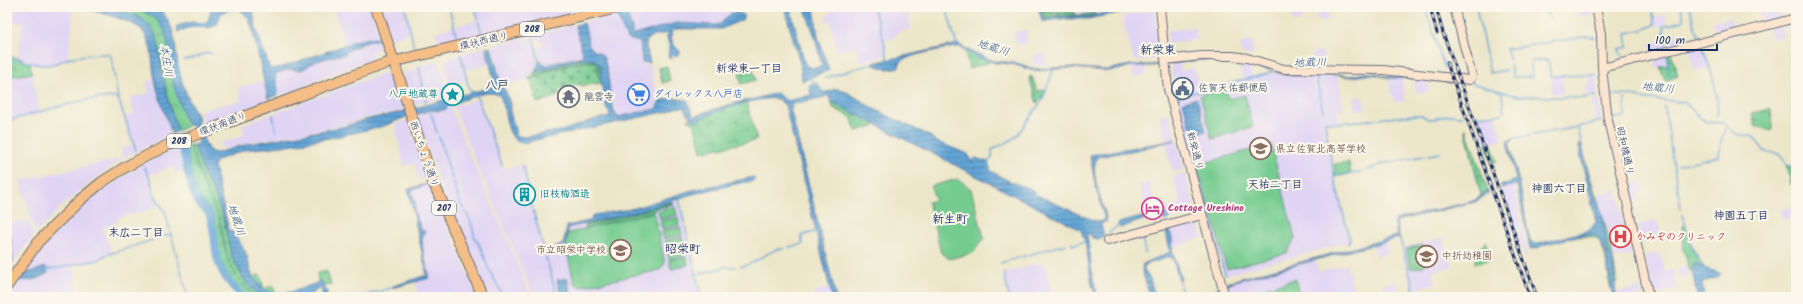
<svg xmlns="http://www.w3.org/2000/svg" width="1803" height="304" font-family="Kalam,'Klee One',sans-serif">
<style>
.built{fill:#e0d4f4}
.grass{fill:url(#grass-tufts);stroke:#487e77}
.forest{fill:url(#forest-crowns);stroke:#3e706c}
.cemetery{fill:url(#cemetery-stones);stroke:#487e77}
.park{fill:url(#park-crowns);stroke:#487e77}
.garden{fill:url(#garden-furrows);stroke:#487e77}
.pitch{fill:#76cc90;stroke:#487e77}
.water{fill:url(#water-rules);stroke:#3e6a9a}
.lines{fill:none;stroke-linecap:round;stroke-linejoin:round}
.stream{stroke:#62a4d6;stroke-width:1.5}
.river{stroke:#62a4d6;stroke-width:8}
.secondary-casing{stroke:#646f83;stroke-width:10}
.highway-casing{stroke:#646f83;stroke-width:12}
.secondary{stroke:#fbe5cf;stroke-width:8}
.highway{stroke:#f5be86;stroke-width:10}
.rail-casing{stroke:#1b2f5e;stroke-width:3}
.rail{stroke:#fbf7ec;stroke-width:1.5;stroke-dasharray:4.5;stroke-linecap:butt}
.labels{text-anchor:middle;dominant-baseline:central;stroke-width:4;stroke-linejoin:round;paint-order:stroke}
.shield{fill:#fbf7ec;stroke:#5e6b89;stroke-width:1}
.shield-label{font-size:9px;font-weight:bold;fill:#1b2f5e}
.street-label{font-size:10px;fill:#1b2f5e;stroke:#fbf7ec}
.service-label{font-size:10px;font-weight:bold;fill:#4e5e75;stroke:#fbf7ec;text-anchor:start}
.culture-label{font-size:10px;font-weight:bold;fill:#0d838f;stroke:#fbf7ec;text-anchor:end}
.shop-label{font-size:10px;font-weight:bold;fill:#366cbe;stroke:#fbf7ec;text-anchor:start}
.worship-label{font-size:10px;font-weight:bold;fill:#5b616d;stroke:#fbf7ec;text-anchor:start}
.education-label{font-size:10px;font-weight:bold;fill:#785e54;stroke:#fbf7ec;text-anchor:start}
.hotel-label{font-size:10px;font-weight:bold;fill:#b23c85;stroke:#fbf7ec;text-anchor:start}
.health-label{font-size:10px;font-weight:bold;fill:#be3a42;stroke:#fbf7ec;text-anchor:start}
.water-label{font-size:11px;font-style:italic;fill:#345888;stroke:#fbf7ec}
.neighbourhood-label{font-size:11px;font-weight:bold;fill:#1b2f5e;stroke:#fbf7ec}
.quarter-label{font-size:12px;font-weight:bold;fill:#1b2f5e;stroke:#fbf7ec}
</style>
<defs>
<pattern id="grass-tufts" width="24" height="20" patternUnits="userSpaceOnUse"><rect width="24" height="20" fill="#76cc90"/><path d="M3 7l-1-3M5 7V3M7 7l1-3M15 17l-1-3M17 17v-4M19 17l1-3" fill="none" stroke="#60a679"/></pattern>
<pattern id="forest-crowns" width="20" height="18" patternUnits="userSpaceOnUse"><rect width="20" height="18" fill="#60b07a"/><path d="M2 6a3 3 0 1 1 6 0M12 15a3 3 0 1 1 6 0" fill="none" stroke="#4e9067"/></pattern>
<pattern id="cemetery-stones" width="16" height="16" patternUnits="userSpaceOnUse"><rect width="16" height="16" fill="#76cc90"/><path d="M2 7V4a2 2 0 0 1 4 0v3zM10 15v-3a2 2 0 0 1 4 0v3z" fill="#60a679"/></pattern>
<pattern id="park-crowns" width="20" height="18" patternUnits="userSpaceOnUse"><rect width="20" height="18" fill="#76cc90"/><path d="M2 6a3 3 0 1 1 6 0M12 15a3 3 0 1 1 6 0" fill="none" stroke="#60a679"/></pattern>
<pattern id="garden-furrows" width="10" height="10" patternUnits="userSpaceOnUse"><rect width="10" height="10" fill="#76cc90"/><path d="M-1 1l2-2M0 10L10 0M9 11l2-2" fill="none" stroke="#60a679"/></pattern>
<pattern id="water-rules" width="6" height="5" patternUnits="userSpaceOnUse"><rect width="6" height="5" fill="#62a4d6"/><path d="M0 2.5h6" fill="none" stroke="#5086b1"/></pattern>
</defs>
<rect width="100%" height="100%" fill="#fbf7ec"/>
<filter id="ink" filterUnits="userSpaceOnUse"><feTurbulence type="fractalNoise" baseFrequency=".025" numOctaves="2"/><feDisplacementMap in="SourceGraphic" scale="8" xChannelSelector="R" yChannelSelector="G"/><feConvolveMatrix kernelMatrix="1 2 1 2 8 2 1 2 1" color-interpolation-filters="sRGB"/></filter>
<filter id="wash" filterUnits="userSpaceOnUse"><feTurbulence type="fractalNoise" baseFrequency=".012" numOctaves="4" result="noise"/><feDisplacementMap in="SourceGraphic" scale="16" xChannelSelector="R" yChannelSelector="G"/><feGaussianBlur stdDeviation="0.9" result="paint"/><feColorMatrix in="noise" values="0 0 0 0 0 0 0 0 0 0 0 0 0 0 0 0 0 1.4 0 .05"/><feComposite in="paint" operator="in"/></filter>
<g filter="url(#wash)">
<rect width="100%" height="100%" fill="#ece6c9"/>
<path class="built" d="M7,7L74,8L68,59L54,65L44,66L30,64L17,58L23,23L7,21Z
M307,7H370L380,38L345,44L334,10L313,16L312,12L309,13Z
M381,7H405L411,32L391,38Z
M476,7H572L573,13L482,33Z
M647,7H731L733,16L718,26H668L635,36L631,34V29L624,13Z
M828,7H907L911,29L898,32L894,38L884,41L886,55L860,62L856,47L837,51L830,20L827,21L826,16L830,14Z
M1040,7H1131L1088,17L1059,16Z
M1300,7L1302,21L1293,22L1290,9Z
M1577,7H1591L1594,14L1579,17Z
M1327,9L1329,20L1319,22L1316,11Z
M1778,9L1780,18L1763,23L1760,13Z
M1155,10L1158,58L1145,59V61L1134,60L1122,16Z
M619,14L629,38L641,41L644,65H650L659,103L654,109L617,117L614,104L611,101L608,74L604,58L600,53L594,51L589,45L584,23Z
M1666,14L1667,23L1664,26L1654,25V18Z
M1730,18L1734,30L1715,35L1713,22Z
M478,20L480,34L438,42L435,32Z
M1796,21V40L1791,38L1787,23Z
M575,25L583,56L556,63L543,64L537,47L545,45L536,38L535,35Z
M1779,25L1783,36L1772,39L1769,28Z
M1195,27L1197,39L1168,44L1167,31Z
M1025,29L1028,43L1017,45L1014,32Z
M1686,33L1688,42L1671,47L1669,39Z
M532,36L538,61V65L535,72L528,79L502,86L492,46Z
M380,39L381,46L379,49L371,52L373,58L313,81L295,90L279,96L275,77L276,73L324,59L365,44L367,42Z
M1252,41L1253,56L1242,54L1240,43Z
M1664,41L1668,65L1656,68L1649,44Z
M1702,45L1709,67L1695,71L1689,47Z
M485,47L489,65L464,70L467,80L448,84L444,60Z
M1322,51L1326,66H1314L1312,53Z
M1045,53L1047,65L1032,64L1033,55Z
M1238,59L1248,61L1253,78L1272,73L1284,76L1317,77L1331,75L1337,76L1344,110L1338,111L1340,122L1330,121L1324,122L1334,177L1349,240L1348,242L1225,275L1176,97L1170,61L1179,60L1182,71L1194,67L1200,91L1244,80Z
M439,61L449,96L413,105L404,76L405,72L417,70L416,67Z
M1131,66H1145L1147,74L1134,78Z
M32,73L40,114L10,121L7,119V78Z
M384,73L389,74L394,78L404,110L364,118L342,126L256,141L223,150L221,143L245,135L242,125Z
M1597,75V95L1587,96L1586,94V85L1588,84V76Z
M1563,76V94L1552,93L1551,77Z
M1389,78H1402L1405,101L1395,102L1391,92Z
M1414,79H1427L1429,91L1417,93Z
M153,80L171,134L123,158L89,183L62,206L36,233L20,181L123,158L120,149L135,145L124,117L134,114L130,98L149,93L146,81Z
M263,81L268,100L202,124L201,115L198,112L211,107L241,101L238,87Z
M1362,96L1365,108L1355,110L1353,97Z
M478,99L503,169L523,164L545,252L565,245L568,228L678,200L700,297H534L474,157L454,106Z
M1599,99L1602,121L1596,123L1592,100Z
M448,106H450L455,117L466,147L514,256L530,297H489L438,181L417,115L431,111L438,112L447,109Z
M1169,113L1184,169L1173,172L1165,143L1160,115Z
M1496,114L1502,140L1486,145L1476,116Z
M408,120L426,178L419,179L414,163L404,166L395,124Z
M178,148L185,170L175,173L173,166L149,175L152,191L160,206L118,218V222L102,228L112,253L95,261L73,264L80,297H9L19,280H32L22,276L39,252L76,212L110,186L141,165Z
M1185,173L1194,206L1190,214L1169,219L1165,211L1166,209L1181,204L1173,176Z
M1641,181L1644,192L1638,193L1640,199L1632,201L1628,184Z
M1149,182L1154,201L1145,204L1139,185Z
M429,184L478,297H400L417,292L415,281L428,276L409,189Z
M1514,184L1528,256L1525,257L1501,188Z
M1617,190L1632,255L1614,259L1611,253L1607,230L1596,195Z
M1796,207V217L1782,220L1780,210Z
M28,220L34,235L7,272V223Z
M1657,220L1662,238L1642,243L1638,225Z
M1193,224L1200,228L1202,238L1173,247L1170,230Z
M1442,238L1453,266L1432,272L1435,283L1414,289L1403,248Z
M1385,241L1388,253L1376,256L1373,244Z
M1660,253L1665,271L1673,269L1677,289L1654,294L1645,256Z
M1315,259L1319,272L1347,264L1356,297H1231L1228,287L1238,280Z
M1044,262L1053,297H1009L1003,273Z
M1687,267L1690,276L1679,278L1677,269Z
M1396,281L1398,289L1385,293L1383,284Z
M830,287L832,297H814L813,292Z
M1640,287L1642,297H1599Z"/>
<path class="grass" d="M106,7C134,7 162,9 168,42C170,51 169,60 170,69C173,87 180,103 185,120L189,125L178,131L170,108L158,45L142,18Z
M1465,129H1466L1488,191L1481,196Z
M1491,143L1497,161L1492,163L1486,145Z
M190,145L202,180L219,218L225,249L236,276L254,297H245L229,280L218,254L216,234L211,212L200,198L189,170L186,148Z
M1349,162L1351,173L1336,176L1334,164Z
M1787,165L1796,168V183L1791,185Z
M1588,171C1601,208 1612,244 1617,282L1615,283V293L1613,260L1608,252L1602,214L1595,198Z
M1584,235C1588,235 1593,234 1597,236C1606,241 1611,278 1611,289L1608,279L1609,277C1607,269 1604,244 1598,240C1592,235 1582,237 1575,237Z"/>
<path class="forest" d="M1040,7L1050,8V13L1059,12L1078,15L1095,13V16L1088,17L1059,16L1044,20Z
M580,59C597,58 604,62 601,81L598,76L599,67L595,62C572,63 550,69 531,80L528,79L535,72Z
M673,202L674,204L657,209L654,212L584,230L586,225Z"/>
<path class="cemetery" d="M595,62L599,67L598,76L602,83L581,86L579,84L559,90V96L537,103L531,80C550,69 572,63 595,62Z"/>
<path class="park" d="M965,49L977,58L990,61L988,63L969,69Z
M7,56L22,59L30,64L32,73L8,77Z
M459,84L461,95L452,98L449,86Z
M746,100L757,140L701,152L695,124L689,121L688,119L704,112Z
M1770,109L1771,110L1772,129L1771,131L1755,126L1752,113Z
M1686,225L1692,246L1704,268L1690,271L1683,248L1684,247L1683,226Z
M1486,241L1491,259L1475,264C1475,254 1480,249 1486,241Z
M1422,245L1426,264L1424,266L1411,269L1406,249Z
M327,271L331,284L323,286L321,281L318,280L317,273Z
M260,275L264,289L273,286L276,295L266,292L252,277Z"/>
<path class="garden" d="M1051,7H1073L1075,14L1059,12L1050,13Z
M1671,52L1678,76L1665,81L1660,67L1668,65L1667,53Z
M667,66L670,81L662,83L659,68Z
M753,70L756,80L741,84L739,73Z
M1032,76L1037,91L1046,89L1042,97L1037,103L1029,77Z
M831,102L876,124L875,126L856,131L851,117L833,108Z
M190,145H194L204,174L212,189L223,216L232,258L247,284L261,297H254L236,276L228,260L219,218L202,180Z"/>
<path class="pitch" d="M1225,88L1229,99L1245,95L1253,127L1212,139L1200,95Z
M1271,144L1295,238L1287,253L1227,269L1197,165Z
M958,179L971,189L984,238L973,253L949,259L941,253L928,202L935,200L931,186Z
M675,207L677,215L660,219L658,211Z
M654,212L665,263L660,270L580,287L574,283L566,247L568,233Z
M678,217L679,225L662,229L660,221Z
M680,227L682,235L664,239L662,231Z
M682,237L684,245L666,249L665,241Z
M684,247L686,255L669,259L667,251Z
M686,257L688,265L671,269L669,260Z
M1295,279L1300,297H1261L1259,290Z"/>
<path class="water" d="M81,7C106,7 145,9 156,36C160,45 160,59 161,69C165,90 171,111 178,131L172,134C166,116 159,99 155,81C151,64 154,44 142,30C132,20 95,12 81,7Z
M129,7H160C164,15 169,20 172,29C176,41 176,53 178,65C183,88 188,99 199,119L197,124L208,149L212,152L217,153L248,144L343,127L364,120L397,113L491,87L494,81L486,48L491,47L501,84L506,92L510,104V111L516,133L518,136L524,137L564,130L599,118H607L610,116L609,111L606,108L601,81V67L595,60L580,59L535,72L540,60L543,64L546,65L583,56L575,25L584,23L589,45L594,51L600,53L604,58L608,74L611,103L617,117L656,109L660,101L672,98L687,100L694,117L722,107L777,93L787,101L811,95L809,85L816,82L823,92C829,93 833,88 839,89C845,90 867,104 872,108L930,136L937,142L968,154L971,161L976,158L988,162L991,171L1009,181L1028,188L1037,195L1085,217L1099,222L1105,220L1095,184L1090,155L1175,140L1136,150L1097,157C1089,176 1103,201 1107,221L1101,224L1104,236L1098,239L1092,238L1090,234H1087L1093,279L1098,297H1096L1092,285L1085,241L1081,230L832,102L827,95H825V97L792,104L791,111L836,297H832L785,105L778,99C761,96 716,111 700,119V121L691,119L684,107L675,108L669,111L523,143C505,142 507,110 500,96C488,87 460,102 447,106V109L439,111L432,110L406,117L384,126L340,136L283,146L245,150L218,160L215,162L214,167L229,231L233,232C237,239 243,246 246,253C249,261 249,270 253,277C268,304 295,291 319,282L318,280L321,281L327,292V297H323L321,289L320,288L307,297H261L247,284L232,258L223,216L212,189L204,174L194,145L199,143L193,126L189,125L185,120C181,106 175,93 172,78C165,42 175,18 129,7Z
M212,7L218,8L221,11L227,7H252L256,28L270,69L282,67L337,48C348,42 369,36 380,39C372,40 350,47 345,54C336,56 326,58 317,61C308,64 303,74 292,69L276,73C274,80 280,87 277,95L268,99L252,28L248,18L239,9H232L221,13L217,25C207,30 203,26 194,27C189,27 183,30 178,32L176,26L192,22L204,23L208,21Z
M784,7H790L805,64C810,68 816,70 822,65L814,34L804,7H814L818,36L829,70L802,81L800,63Z
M1038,7H1040L1044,20L1059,16L1088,17L1131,7H1149L1088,19H1059L1042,22Z
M736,12L744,15L742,20L721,29H678L672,31C670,39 673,46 680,51V54L671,57L672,60L668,57L669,45L666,33L648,38C643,45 649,55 650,63L642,62L640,42L627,39L617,15L626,13L632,28V33L634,35L676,23L713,25L720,24L731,13Z
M958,44L976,54L995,61L1017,63L1034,69L1069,67L1106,70L1130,65H1151L1193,59H1239L1256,64L1271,71L1284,73H1298L1316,75L1330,73L1350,76L1365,73H1377L1383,76C1398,76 1440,76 1451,83L1427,79L1389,78L1372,74L1351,77L1330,74L1317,77L1285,75L1238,60H1200L1151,66H1131L1117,70L1107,71L1070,68L1034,71L1012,64L995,63L977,58L960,47C950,47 909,55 902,61C900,63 900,64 899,67L888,69L873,65V63Z
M1197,98L1206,131L1192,135L1183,102Z
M1516,137L1509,143L1520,185L1529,237L1531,242L1537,244L1590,230L1596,222L1581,157L1579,147L1581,142L1595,198L1602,214L1608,252L1613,260L1616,297H1613C1610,284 1608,237 1593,235C1581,233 1563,240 1551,243C1544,244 1538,249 1530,249L1517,185L1501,188L1500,186L1516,180L1507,141Z
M754,177L755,179L751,182H745L693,194L644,210L568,228L565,245L545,252L563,244L567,226L588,221L594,215L635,208L692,190Z
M427,184L411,191L416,204L414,210L422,231H425C418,240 427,267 430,278L392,288L393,286L427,275L408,189Z
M1488,191L1489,193L1475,202L1396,221L1400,240L1398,238L1388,241L1238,280L1207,297H1199L1234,280L1397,236L1394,220L1473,201Z
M1165,211L1169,219L1164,221L1161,215H1157L1120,228L1118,224L1122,222Z
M1170,230L1173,243L1172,250L1181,279L1179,280L1173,259L1170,257L1147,264L1144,266V270L1150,279L1155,297H1150L1142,270L1143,264L1170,252L1166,231Z
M7,231L11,237L13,261L7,271L8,266Z
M1698,263L1699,267L1703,266C1707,271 1716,270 1721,274L1716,278L1702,282L1704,297H1697L1692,269L1694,268L1693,264Z
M46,267L48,273C31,284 23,280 7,280V275L24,274Z
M567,278L571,294L561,297L557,280Z"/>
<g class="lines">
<path class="stream" d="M405,7L414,48
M449,7L457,38
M475,7L482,36
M873,7L884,41L888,61
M946,7L957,46
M1425,7L1445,69
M1476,7L1490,73L1507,70
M1541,7L1551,19
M1690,7L1694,25L1700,38
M533,37L539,61
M1702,45C1710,69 1720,92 1717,117
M1666,49L1664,26L1683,21L1684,19L1681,7
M1668,54V69L1671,78
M461,55L469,89L473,92
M7,56C20,59 32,65 46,65C55,65 61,61 69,58C82,55 96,54 109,54L111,56L118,98L136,151
M184,60L194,58L207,53L212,54
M1510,60L1506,49L1584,37H1595
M1623,60L1619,49L1628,47L1626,33L1642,30L1654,25V18L1650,7
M1510,65L1513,77H1532L1531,61L1548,60L1551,76L1595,75
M419,67L426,102
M1316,76L1323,111
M810,77L814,84
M825,78L874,63
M1471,83L1518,96L1582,98L1597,96
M1502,93L1504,112
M476,94L502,165
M1612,95H1625L1648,99L1684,102L1702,119L1707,122L1723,123L1736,134L1754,137L1765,152C1784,153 1777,154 1789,166H1796
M1664,106L1681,209
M431,113L437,133
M273,115L276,132
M1475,116L1502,114
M1614,118L1625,117V99
M10,120C37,113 93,94 118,98
M1578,127L1581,143
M439,137L459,200L471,222L475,238L482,250L489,270L504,297
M1516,138L1578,127L1602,121
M1190,147L1177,97L1270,73L1271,71
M987,163L992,158V150L1013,139L1018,134L1043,99L1053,70
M1195,164L1225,274
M1678,165L1719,156L1721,141L1726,126
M523,166L533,210L557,297
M144,167L150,178L154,194L165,212L188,297
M1367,170L1382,164L1440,153
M1334,177L1361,172
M679,199L696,275
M1682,215L1687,229
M1109,233L1119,225
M1140,238L1143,240L1145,253
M1400,239L1416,297
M1690,241L1691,246L1703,266
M1071,242L1073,245L1086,241
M1348,243L1350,240L1334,177L1325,122L1340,123L1416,115H1421L1428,119H1433L1449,115L1462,116
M789,247L803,244L801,236L817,231
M1001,263L1066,244
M741,266C756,265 771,247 784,249
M46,270L98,260L106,255L171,234
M1004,273L1009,297
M1180,279L1181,297
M360,297L391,288
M701,297L696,275L725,267H735"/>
<path class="river" d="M183,150C187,166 189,185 197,200C200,205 206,209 209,214C214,225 214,238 216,250C218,271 229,283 243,297"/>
</g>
</g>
<g filter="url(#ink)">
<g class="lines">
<defs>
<path id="secondary" d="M1160,7L1168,89L1225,297
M1596,7L1601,34L1602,68L1608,120L1649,297
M1165,60L1201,56H1232L1247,58L1284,69L1383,70L1470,80L1472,76L1454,7
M1602,68L1796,18
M1107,241L1202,215"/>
<path id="highway" d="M376,7L432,179L483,297
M7,286L38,242L80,200L102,182L127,166L166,146L384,64L621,7"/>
</defs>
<use href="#secondary" class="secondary-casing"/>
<use href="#highway" class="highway-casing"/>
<use href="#secondary" class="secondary"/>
<use href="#highway" class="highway"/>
<defs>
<path id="rail" d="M1430,7L1437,33
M1436,7L1443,33L1537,297
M1447,63L1530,297"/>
</defs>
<use href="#rail" class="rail-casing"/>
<use href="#rail" class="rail"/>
</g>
</g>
<defs>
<symbol id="civic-ring" viewBox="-11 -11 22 22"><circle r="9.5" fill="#fbf7ec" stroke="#5c6f8a" stroke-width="1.5"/><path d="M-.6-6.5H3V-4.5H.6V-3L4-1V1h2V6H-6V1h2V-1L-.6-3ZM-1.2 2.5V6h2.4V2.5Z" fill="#5c6f8a"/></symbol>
<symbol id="sight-ring" viewBox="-11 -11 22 22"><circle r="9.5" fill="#fbf7ec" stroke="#0f9aa8" stroke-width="1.5"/><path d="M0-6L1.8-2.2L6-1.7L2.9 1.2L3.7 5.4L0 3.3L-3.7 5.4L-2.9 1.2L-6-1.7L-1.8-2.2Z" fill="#0f9aa8"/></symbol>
<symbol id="supermarket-ring" viewBox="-11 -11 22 22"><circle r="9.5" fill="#fbf7ec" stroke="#3f7fe0" stroke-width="1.5"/><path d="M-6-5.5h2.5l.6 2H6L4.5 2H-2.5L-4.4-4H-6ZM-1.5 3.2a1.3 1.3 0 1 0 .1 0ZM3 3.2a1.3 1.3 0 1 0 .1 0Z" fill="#3f7fe0"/></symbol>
<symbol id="temple-ring" viewBox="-11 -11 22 22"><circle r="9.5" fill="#fbf7ec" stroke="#6b7280" stroke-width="1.5"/><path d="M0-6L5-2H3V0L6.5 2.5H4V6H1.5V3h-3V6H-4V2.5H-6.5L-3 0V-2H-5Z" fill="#6b7280"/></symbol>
<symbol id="school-ring" viewBox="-11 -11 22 22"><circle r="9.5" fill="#fbf7ec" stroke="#8d6e63" stroke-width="1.5"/><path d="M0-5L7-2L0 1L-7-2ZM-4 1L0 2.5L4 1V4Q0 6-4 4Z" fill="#8d6e63"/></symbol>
<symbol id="building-ring" viewBox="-11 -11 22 22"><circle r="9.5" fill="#fbf7ec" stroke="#0f9aa8" stroke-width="1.5"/><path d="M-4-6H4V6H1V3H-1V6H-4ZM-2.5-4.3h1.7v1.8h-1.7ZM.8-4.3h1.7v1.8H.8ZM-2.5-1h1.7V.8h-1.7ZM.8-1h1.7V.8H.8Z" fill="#0f9aa8"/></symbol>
<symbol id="hotel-ring" viewBox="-11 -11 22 22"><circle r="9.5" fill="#fbf7ec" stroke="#d1479c" stroke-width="1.5"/><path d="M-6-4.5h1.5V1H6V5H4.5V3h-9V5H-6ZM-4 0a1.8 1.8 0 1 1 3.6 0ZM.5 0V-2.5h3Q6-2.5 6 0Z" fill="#d1479c"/></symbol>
<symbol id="hospital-ring" viewBox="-11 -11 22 22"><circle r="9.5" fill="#fbf7ec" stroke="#e0444e" stroke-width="1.5"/><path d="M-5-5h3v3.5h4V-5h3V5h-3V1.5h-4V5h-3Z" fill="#e0444e"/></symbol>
</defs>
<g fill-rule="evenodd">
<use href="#civic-ring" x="1170" y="76" width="25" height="25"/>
<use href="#sight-ring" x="440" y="82" width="25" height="25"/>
<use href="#supermarket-ring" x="626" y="82" width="25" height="25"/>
<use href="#temple-ring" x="556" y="84" width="25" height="25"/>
<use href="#school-ring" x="1248" y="136" width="25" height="25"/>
<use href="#building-ring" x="512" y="182" width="25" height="25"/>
<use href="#hotel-ring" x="1140" y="196" width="25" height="25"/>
<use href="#hospital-ring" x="1608" y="224" width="25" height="25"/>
<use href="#school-ring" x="608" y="238" width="25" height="25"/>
<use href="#school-ring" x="1414" y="244" width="25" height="25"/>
</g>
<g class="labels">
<g class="shield">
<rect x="520" y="22" width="24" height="14" rx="3"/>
<rect x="167" y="134" width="24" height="14" rx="3"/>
<rect x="432" y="201" width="24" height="14" rx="3"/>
</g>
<g class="shield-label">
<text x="532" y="29">208</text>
<text x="179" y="141">208</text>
<text x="444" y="208">207</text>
</g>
<g class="street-label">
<text transform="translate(484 41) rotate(-14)">環状西通り</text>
<text transform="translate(223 124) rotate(-21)">環状南通り</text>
<text transform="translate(1195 151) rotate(75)">新栄通り</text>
<text transform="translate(1625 151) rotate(77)">昭和橋通り</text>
<text transform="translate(424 154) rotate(71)">西いちょう通り</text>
</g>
<g class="service-label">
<text x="1198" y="88">佐賀天佑郵便局</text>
</g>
<g class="culture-label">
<text x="438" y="94">八戸地蔵尊</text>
<text x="540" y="194" text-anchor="start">旧枝梅酒造</text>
</g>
<g class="shop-label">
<text x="654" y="94">ダイレックス八戸店</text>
</g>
<g class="worship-label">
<text x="584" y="97">龍雲寺</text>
</g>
<g class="education-label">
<text x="1276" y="149">県立佐賀北高等学校</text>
<text x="606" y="250" text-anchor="end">市立昭栄中学校</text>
<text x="1442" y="256">中折幼稚園</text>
</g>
<g class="hotel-label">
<text x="1168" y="208">Cottage Ureshino</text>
</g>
<g class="health-label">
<text x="1636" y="237">かみぞのクリニック</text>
</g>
<g class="water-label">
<text transform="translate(993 48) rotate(17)">地蔵川</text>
<text transform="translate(166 61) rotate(81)">本庄川</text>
<text transform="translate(1310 63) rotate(-1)">地蔵川</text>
<text transform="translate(1658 88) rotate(6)">地蔵川</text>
<text transform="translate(236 220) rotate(72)">地蔵川</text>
</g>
<g class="neighbourhood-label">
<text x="749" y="69">新栄東一丁目</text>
<text x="1275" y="185">天祐二丁目</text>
<text x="1559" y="189">神園六丁目</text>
<text x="1741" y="216">神園五丁目</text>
<text x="136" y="233">末広二丁目</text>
</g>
<g class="quarter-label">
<text x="1158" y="50">新栄東</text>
<text x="497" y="85">八戸</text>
<text x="950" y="219">新生町</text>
<text x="683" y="249">昭栄町</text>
</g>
</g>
<rect width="1803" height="304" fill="none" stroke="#fbf7ec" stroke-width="24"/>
<path d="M1649 44v6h68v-6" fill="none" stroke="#1b2f5e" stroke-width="2"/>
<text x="1655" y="44" font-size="12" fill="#1b2f5e" stroke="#fbf7ec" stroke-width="3" paint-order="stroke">100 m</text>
</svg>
